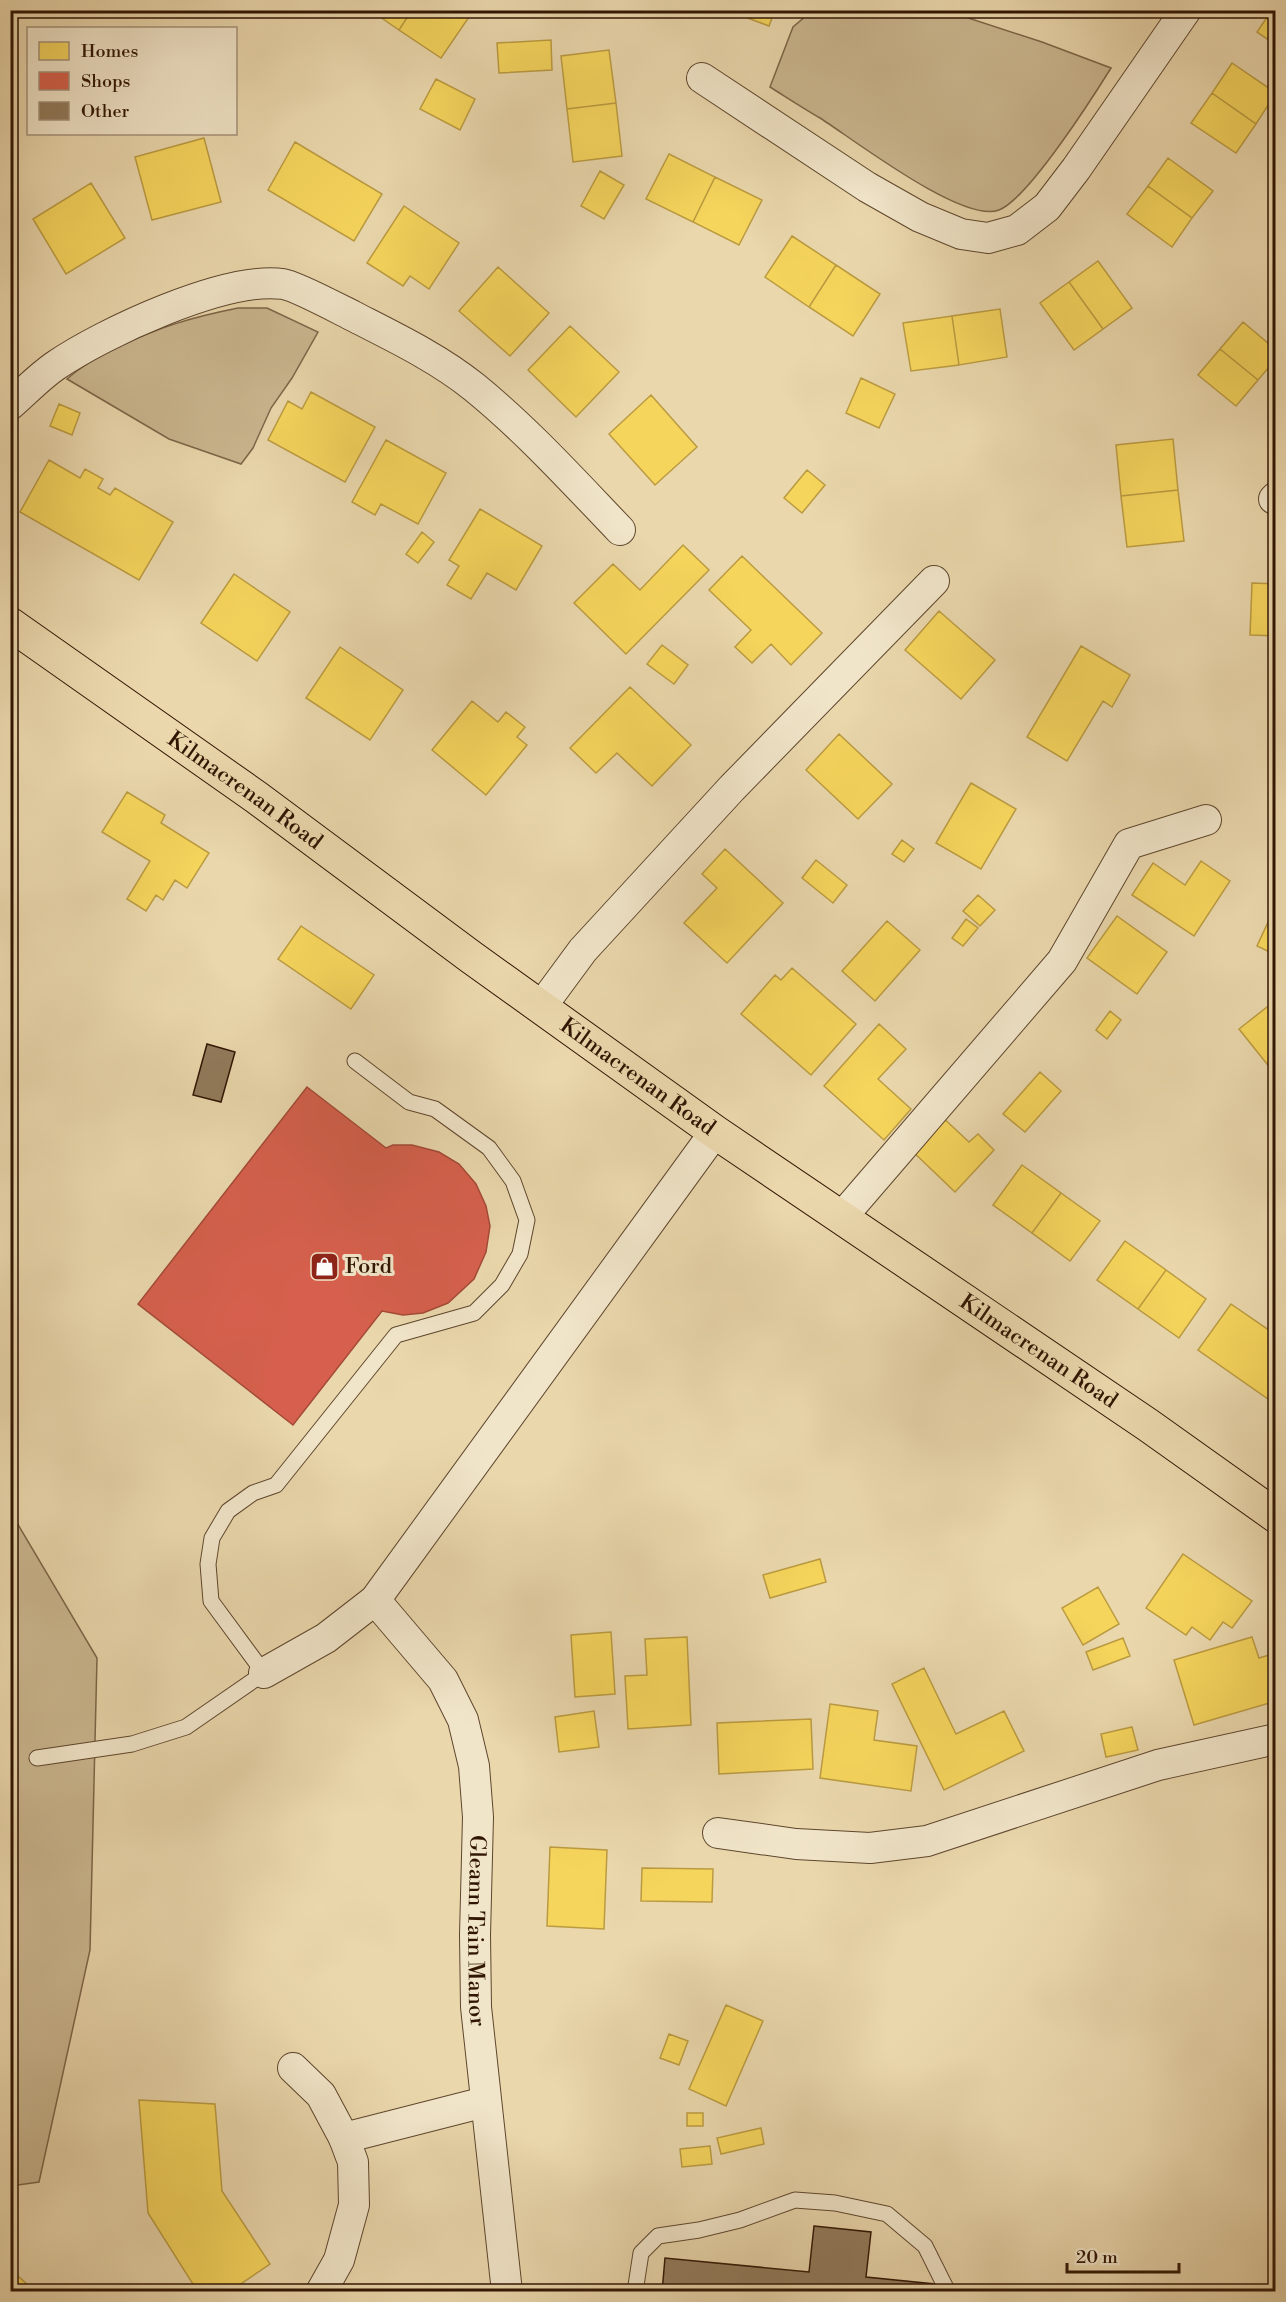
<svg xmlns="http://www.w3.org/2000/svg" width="1286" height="2302" font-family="'Libre Bodoni',serif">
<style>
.green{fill:#cab68f;stroke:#7d6649;stroke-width:1.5}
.homes{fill:#f6d55c;stroke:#bb9b41;stroke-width:1.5}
.shops{fill:#d6604d;stroke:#a44a37;stroke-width:1.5}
.building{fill:#917a5b;stroke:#301503;stroke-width:1.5}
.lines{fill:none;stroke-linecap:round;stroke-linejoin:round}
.service-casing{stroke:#5e462d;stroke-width:17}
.minor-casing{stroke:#5e462d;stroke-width:32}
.primary-casing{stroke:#301503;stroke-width:35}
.service{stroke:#f1e5c9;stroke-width:15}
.minor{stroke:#f1e5c9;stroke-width:30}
.primary{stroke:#ead7ac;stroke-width:33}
.labels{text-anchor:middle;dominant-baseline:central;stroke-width:6;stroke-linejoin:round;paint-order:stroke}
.street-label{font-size:22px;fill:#301503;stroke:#f1e5c9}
.poi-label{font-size:22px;fill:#301503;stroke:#f1e5c9;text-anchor:start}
</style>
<rect width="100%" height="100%" fill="#ead7ac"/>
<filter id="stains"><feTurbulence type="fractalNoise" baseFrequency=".00333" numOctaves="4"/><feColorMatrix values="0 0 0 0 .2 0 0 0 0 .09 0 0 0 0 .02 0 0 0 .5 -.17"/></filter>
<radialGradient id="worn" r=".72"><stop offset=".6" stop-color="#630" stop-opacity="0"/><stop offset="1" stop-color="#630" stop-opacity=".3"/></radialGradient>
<path class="green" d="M813,10L947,11L1042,42L1111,68C1093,97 1028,199 999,210C963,224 853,139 820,118C803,108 786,97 770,87L793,27Z
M238,308H267L318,332L292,378L271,408L253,448L241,464L169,439L67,379C82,365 99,357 118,347C159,327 193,317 238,308Z
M10,1511L97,1658L90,1950L39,2182L11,2186Z"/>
<path class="homes" d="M370,10H412L399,30Z
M412,10H458L469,17L441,58L399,30Z
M726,10H775L769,26Z
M1272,10H1276V45L1257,32Z
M551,40L552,70L499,73L497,43Z
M609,50L616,103L567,109L561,56Z
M1232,63L1276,93L1256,124L1212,93Z
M436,79L475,99L460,130L420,109Z
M1212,93L1256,124L1236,153L1191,123Z
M616,103L622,156L573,162L567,109Z
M204,138L221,202L152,220L135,157Z
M295,142L382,194L354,241L268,190Z
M669,154L715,177L693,222L646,199Z
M1168,158L1213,191L1192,218L1148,186Z
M600,171L624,185L604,219L581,206Z
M715,177L762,200L739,245L693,222Z
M91,183L125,238L66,274L33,219Z
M1148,186L1192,218L1172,247L1127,214Z
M404,206L459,243L429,289L410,276L403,286L367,263Z
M792,236L836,265L809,307L765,277Z
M1098,261L1132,308L1103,329L1069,282Z
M836,265L880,294L853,336L809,307Z
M498,267L549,313L510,356L459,311Z
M1069,282L1103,329L1074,350L1040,303Z
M1276,283V299L1268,293Z
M1000,309L1007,357L959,365L952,316Z
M952,316L959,365L911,371L903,323Z
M1243,322L1276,350V359L1258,380L1220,349Z
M570,326L619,372L576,417L528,370Z
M1220,349L1258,380L1236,406L1198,375Z
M861,378L895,394L879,428L846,413Z
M311,392L375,427L345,482L268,440L288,401L302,409Z
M651,395L697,447L655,485L609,434Z
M59,404L80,413L72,435L50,426Z
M1173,439L1178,490L1121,496L1116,445Z
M386,440L446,473L418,524L381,504L375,515L352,502Z
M49,460L80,478L85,469L103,479L98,488L110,495L115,488L173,522L139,580L20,512Z
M807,470L825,485L802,513L784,498Z
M1178,490L1184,541L1127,547L1121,496Z
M480,509L542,546L516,590L487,573L471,599L447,585L459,566L449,560Z
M422,532L434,542L418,563L406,554Z
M683,545L709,570L626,654L574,603L613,564L640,590Z
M742,556L822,633L791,665L771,644L752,663L735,647L751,630L709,590Z
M234,574L290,612L257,661L201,623Z
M1252,583L1276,584V636L1250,635Z
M939,611L995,660L961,699L905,650Z
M662,645L688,665L674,684L647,664Z
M1081,646L1130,675L1112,707L1103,701L1067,761L1027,737Z
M340,647L403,690L370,740L306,698Z
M630,687L691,745L652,786L617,753L596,773L570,748Z
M472,701L498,722L506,712L525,727L517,737L527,745L486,795L432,750Z
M839,734L892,784L858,819L806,770Z
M971,783L1016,809L981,869L936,843Z
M127,792L165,815L161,823L209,853L187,888L175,880L163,900L156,895L146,911L127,899L150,861L102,832Z
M902,840L914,849L904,862L892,854Z
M725,849L783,903L727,963L684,923L717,888L702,874Z
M816,860L847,885L833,903L802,878Z
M1201,861L1230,881L1194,936L1132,895L1153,863L1185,885Z
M978,895L995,910L980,926L963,911Z
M1276,905V955L1257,946Z
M1117,916L1167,952L1137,994L1087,958Z
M966,919L978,928L963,946L952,938Z
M887,921L920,950L875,1001L842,971Z
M301,926L374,975L351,1009L278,959Z
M792,968L856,1024L811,1075L741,1014L775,975L781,980Z
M1276,1000V1066L1271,1069L1239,1029Z
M1110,1011L1121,1020L1107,1039L1096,1030Z
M879,1024L906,1049L878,1079L911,1109L884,1140L824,1086Z
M1040,1072L1061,1091L1025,1132L1003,1114Z
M939,1114L969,1142L978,1134L994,1150L955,1192L908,1147Z
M1022,1165L1061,1193L1032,1233L993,1205Z
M1061,1193L1100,1221L1070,1261L1032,1233Z
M1125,1241L1166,1270L1138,1309L1097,1280Z
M1166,1270L1206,1299L1179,1338L1138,1309Z
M1231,1304L1276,1335V1389L1268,1399L1198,1350Z
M1183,1554L1252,1601L1232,1628L1223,1622L1210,1640L1192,1627L1186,1635L1146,1608Z
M820,1559L826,1582L770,1598L763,1575Z
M1098,1587L1119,1624L1083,1645L1062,1608Z
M611,1632L615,1694L575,1697L571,1635Z
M687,1637L691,1725L628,1729L625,1676L647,1675L645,1639Z
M1252,1637L1259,1658L1276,1653V1701L1194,1725L1174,1660Z
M1123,1638L1130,1656L1093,1670L1086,1652Z
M924,1668L956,1734L1004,1711L1024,1751L944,1790L892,1684Z
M830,1704L878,1711L874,1740L917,1746L911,1791L820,1778Z
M594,1711L599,1747L559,1752L555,1717Z
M811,1719L813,1769L719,1774L717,1723Z
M1132,1727L1138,1750L1106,1757L1101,1734Z
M550,1847L607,1850L604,1929L547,1926Z
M642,1868L713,1869L712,1902L641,1901Z
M726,2005L763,2021L726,2106L689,2089Z
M669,2034L688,2041L679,2065L660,2058Z
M139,2100L215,2104L222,2191L270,2264L229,2292H198L148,2213Z
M687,2113H703V2126H687Z
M761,2128L764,2144L721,2154L717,2138Z
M710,2146L712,2164L682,2167L680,2149Z
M10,2269L36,2292H10Z"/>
<path class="shops" d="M307,1087L386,1148L393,1145H412L439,1152L459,1164L476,1184L486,1206L490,1226L486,1252L474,1279L448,1303L423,1313L403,1315L382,1311L293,1425L138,1304Z"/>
<path class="building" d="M207,1044L235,1052L221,1102L193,1095Z
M814,2226L871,2232L866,2277L935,2284L934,2292H662L665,2258L809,2272Z"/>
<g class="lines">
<defs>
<path id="service" d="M37,1758L132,1744L186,1727L264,1673L211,1601L208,1564L212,1538L228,1511L253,1493L276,1485L396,1335L474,1313L502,1285L520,1254L527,1220L513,1181L489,1148L435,1109L409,1102L355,1061
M635,2292L641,2253L658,2236L699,2230L740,2220L795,2200L835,2203L887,2214L925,2246L948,2292"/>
<g id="minor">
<path d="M702,78L867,187L920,217L961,234L988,238L1017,230L1047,207L1076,169L1186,10"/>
<path d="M10,405C25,392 39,377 55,366C103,333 225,276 283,284C296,286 339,309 353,316C394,337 438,358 474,387C527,430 573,481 620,530"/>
<path d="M1274,499L1276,497"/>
<path d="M541,1007L583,950L732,788L934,581"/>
<path d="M841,1218L1062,961L1129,844L1206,820"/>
<path id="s1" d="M375,1600L443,1680L463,1720L474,1766L478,1817L475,1935L476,2007L507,2292"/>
<path d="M264,1673L326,1638L375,1600L715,1132"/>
<path d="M718,1833L796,1844L870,1848L927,1841L1158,1765L1276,1739"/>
<path d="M293,2068L321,2095L344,2138L353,2162L354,2205L339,2260L321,2292"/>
<path d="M344,2138L485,2102"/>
</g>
<g id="primary">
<path id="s2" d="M10,624L256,797L471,957L715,1132L1148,1425L1276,1516"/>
</g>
</defs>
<use href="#service" class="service-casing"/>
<use href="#minor" class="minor-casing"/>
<use href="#primary" class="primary-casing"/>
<use href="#service" class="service"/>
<use href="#minor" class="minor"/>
<use href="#primary" class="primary"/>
</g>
<defs>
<symbol id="shop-square" viewBox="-11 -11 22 22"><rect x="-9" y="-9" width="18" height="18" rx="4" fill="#8f2418" stroke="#f1e5c9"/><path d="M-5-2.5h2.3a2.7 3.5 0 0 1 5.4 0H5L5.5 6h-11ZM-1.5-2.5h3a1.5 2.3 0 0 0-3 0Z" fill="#fff"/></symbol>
</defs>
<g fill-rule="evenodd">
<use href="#shop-square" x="308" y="1250" width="33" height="33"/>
</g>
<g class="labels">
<g class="street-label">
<text stroke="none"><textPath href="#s2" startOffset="288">Kilmacrenan Road</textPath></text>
<text stroke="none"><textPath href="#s2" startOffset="774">Kilmacrenan Road</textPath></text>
<text stroke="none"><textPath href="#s2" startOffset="1260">Kilmacrenan Road</textPath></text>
<text stroke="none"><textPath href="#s1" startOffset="362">Gleann Tain Manor</textPath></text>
</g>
<g class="poi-label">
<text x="345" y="1266">Ford</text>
</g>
</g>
<rect width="1286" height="2302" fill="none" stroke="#ead7ac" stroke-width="36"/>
<rect x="12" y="12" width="1262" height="2278" fill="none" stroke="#301503" stroke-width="3"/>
<rect x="18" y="18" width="1250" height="2266" fill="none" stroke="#301503" stroke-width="1.5"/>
<rect x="27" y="27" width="210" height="108" fill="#f1e5c9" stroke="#a4927a" stroke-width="1.5"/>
<rect x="39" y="42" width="30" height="18" fill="#f6d55c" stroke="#a4927a" stroke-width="1.5"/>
<text x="81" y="57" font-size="18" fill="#301503">Homes</text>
<rect x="39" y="72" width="30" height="18" fill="#d6604d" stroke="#a4927a" stroke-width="1.5"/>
<text x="81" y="87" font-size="18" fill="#301503">Shops</text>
<rect x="39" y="102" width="30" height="18" fill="#917a5b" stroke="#a4927a" stroke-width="1.5"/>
<text x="81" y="117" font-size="18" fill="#301503">Other</text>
<path d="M1067 2263v9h112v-9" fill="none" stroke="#301503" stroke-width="3"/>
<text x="1076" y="2263" font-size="18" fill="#301503" stroke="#f1e5c9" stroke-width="4.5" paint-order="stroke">20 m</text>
<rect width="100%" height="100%" filter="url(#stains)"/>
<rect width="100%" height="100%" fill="url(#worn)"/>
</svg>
